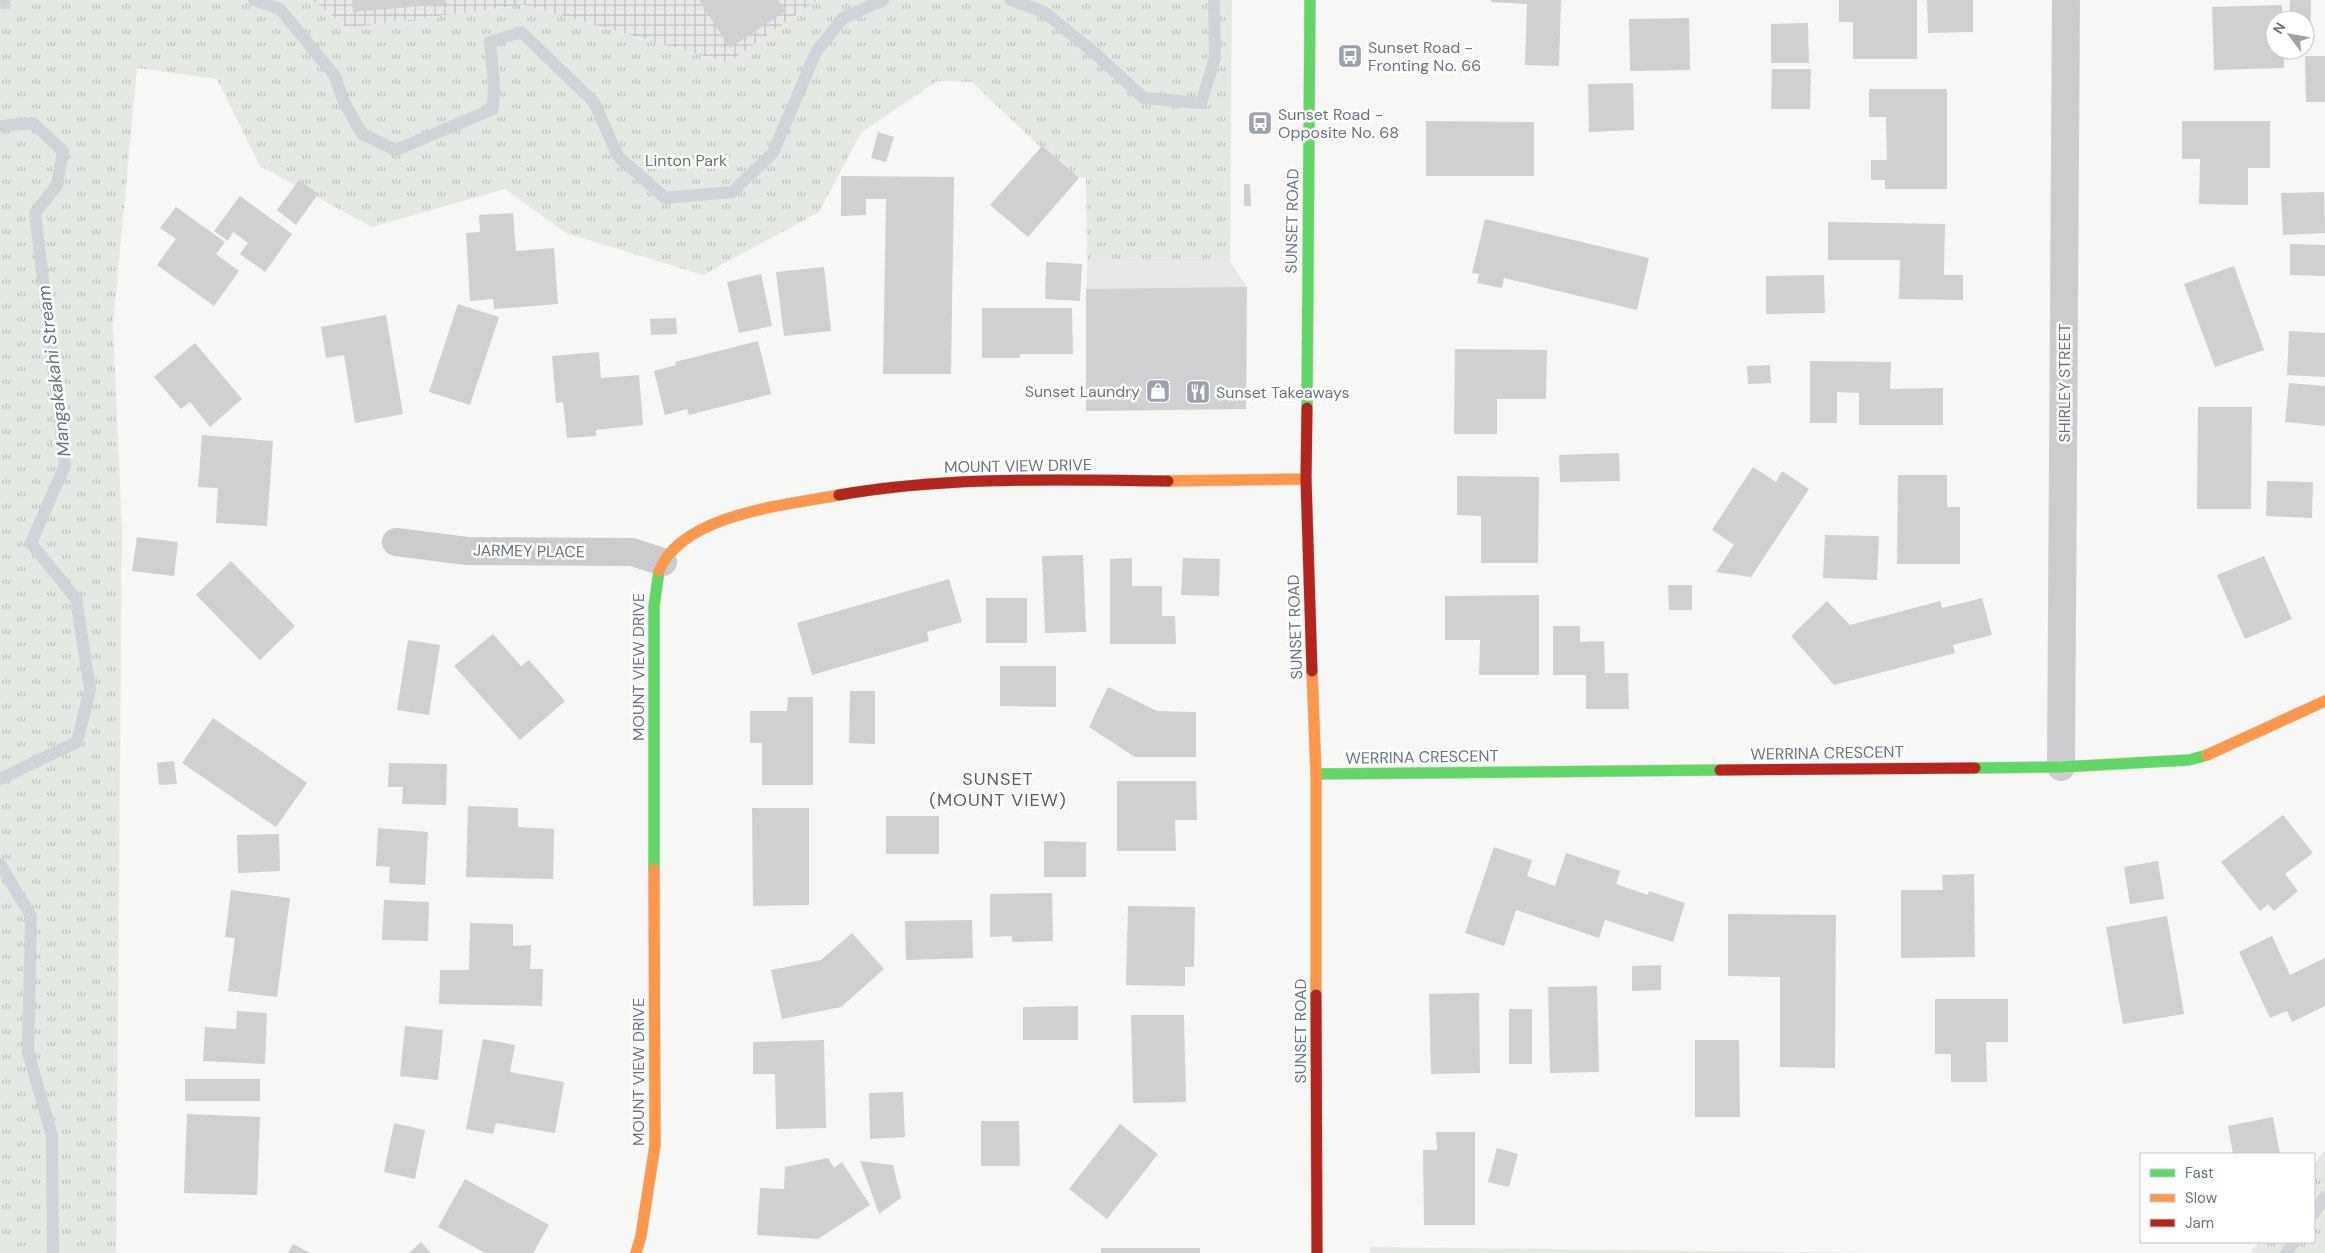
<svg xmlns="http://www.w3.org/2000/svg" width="2325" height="1253" font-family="'DM Sans',sans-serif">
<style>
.built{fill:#e7e9e9}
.industrial{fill:url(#industrial-grid)}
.park{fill:url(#park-tufts)}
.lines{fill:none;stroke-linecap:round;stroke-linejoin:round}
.stream{stroke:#ced4d8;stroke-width:12}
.building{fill:#cfd0d1}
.fast-casing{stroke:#d4d5d6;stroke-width:12}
.slow-casing{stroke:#d4d5d6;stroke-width:12}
.jam-casing{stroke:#d4d5d6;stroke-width:12}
.street{stroke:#ccccce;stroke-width:28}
.fast{stroke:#63d668;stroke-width:11}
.slow{stroke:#ff974d;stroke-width:11}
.jam{stroke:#b3261e;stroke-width:11}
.labels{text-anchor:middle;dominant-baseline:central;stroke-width:5;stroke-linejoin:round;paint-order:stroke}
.poi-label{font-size:16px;fill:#687485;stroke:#fff;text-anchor:start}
.park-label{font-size:16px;fill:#647863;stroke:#fff}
.street-label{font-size:16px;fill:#687485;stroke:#fff}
.water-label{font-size:18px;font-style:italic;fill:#647581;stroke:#fff}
.neighbourhood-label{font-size:18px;letter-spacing:1px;fill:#565e6b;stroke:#fff}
</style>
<defs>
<pattern id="industrial-grid" width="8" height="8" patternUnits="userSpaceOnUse" patternTransform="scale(1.25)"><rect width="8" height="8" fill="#e7e9e9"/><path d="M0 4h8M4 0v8" fill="none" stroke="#bfc1c2"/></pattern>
<pattern id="park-tufts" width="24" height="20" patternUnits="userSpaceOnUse" patternTransform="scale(1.25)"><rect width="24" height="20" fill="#e5e9e4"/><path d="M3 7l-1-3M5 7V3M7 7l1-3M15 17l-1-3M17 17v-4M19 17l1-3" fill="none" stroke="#bdc1be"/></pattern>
</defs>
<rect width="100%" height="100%" fill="#f7f7f6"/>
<path class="built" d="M1230,261L1247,287L1246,409L1086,411L1087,262Z"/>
<path class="industrial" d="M312,0H817L728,63L524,5L347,28Z"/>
<path class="park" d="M0,0H312L347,28L524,5L728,63L817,0H1232L1230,261L1087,262L1086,178L1072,177L972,82L937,81L861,133L819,212L703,275L566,233L505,189L372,227L260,166L217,79L137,68L113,325L122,529L116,1253H0Z
M2325,1150V1253H2250L2259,1242H2314V1165Z
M1370,1247L1879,1253H1370Z"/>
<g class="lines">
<path class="stream" d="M254,0L280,9L335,76L343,100L362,134L396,150L493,109L494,83L490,42L521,32L594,102L618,156L665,198L732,192L773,153L816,52L843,18L883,0
M1011,0L1044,12L1090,49L1144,98L1201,103L1215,58L1214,0
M0,3L5,0
M0,126L33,123L63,151L57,185L35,213L65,465L31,543L76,599L90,689L77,742L0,779
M0,864L31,916L28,1052L52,1136L53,1253
M2314,1213L2325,1197
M2286,1253L2294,1242"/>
</g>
<path class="building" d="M352,0H443L444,4L353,12Z
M699,0H778L786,11L730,48Z
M1491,0H1561L1559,66L1525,65L1527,4L1491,2Z
M1839,0H1917V59H1853V22H1839Z
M1927,0H1973V32L1928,33Z
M2290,0H2311L2310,42H2305V20H2289Z
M2282,5V20H2275V50H2284V68L2214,70L2212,7Z
M1689,18L1690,70L1630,71L1629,19Z
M1808,23L1809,63H1771V24Z
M2305,56H2325V102H2306Z
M1772,69H1811L1810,109H1771Z
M1633,83L1634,130L1589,132L1588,84Z
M1869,89H1947V189H1885V180H1871V160H1887L1886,117H1869Z
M1426,121L1534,122V176H1426Z
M2182,121H2270V168H2248V205L2199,204L2200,159H2182Z
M878,132L894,137L886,162L871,158Z
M1042,146L1079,178L1028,237L990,205Z
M841,176L954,177L951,374H883L886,199H866V215L841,216Z
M299,180L318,194L296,225L277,210Z
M1244,184H1250L1251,206H1244Z
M2324,192L2325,233L2283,235L2281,193Z
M240,196L292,234L265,272L240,254L248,243L233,232L228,241L214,231Z
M176,207L225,242L216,254L239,271L214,306L157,265L176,239L160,228Z
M513,213L516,251L554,248L558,304L494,309L493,299L470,301L466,233L480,232L479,215Z
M1485,219L1649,258L1637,310L1504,278L1502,288L1477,283L1479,274L1472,273Z
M1828,222L1945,224L1944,275H1963V300L1899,299L1900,260H1828Z
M2290,244L2325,245V276L2290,275Z
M1046,262L1082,264L1080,301L1045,299Z
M2234,266L2264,350L2215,367L2184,284Z
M824,267L831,331L784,336L776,272Z
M761,274L772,326L739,333L727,282Z
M1824,275L1825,313L1766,314V276Z
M1247,287L1246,409L1086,411V289Z
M458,304L499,317L470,405L429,392Z
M982,308H1072L1073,354H1020V358H982Z
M386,315L403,414L355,423L344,355L326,358L321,327Z
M676,318L677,334L651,335L650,319Z
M2289,331L2325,333V377L2287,375Z
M758,341L771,394L689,415L687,409L665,415L654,371L676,365L675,362Z
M195,343L242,399L210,427L190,402L181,409L154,377Z
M1455,349L1547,350L1546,399H1497V434H1454Z
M599,352L601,378L639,375L643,425L596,430V436L567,438L563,402L556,403L552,356Z
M1810,361L1891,362L1890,389L1943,388V425H1859V393L1837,392V423H1810Z
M1770,365L1771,383L1748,384L1747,366Z
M2289,383L2325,386V426L2285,422Z
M2198,407H2252L2251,509H2197Z
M202,435L273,441L267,526L216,523L218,488L198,487Z
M1619,453L1620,481L1560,482L1559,455Z
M1753,467L1776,482L1782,471L1809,489L1751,577L1716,572L1734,545L1712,530Z
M1898,475H1947V507H1960V564H1897Z
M1457,476L1539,477L1538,563H1481V516L1457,515Z
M2267,481L2313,482L2312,518L2266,516Z
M1825,535L1879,536L1877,580L1823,578Z
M137,537L178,542L174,576L132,571Z
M1083,555L1086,632L1045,633L1042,556Z
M2264,556L2292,619L2245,639L2217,575Z
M1132,558V586H1162V616H1175L1176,644H1110V559Z
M1183,558L1220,559L1219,596L1181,595Z
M231,561L295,626L260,660L196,595Z
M949,579L962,622L927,632L929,641L812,675L797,623Z
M1668,585H1692V610H1669Z
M1539,595V675H1479L1480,640H1445V596Z
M986,598H1027V643H986Z
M1982,598L1992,635L1953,645L1955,653L1834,685L1791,636L1827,601L1850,625L1940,601L1942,608Z
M1553,626H1580V642L1604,641L1605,673H1628L1629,709H1586V675H1553Z
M493,634L521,666L529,660L565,701L520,740L454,666Z
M408,640L440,645L429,715L397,710Z
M1000,666H1056V707L1000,706Z
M1108,687L1157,711L1196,712V757H1135L1089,727Z
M850,691H875V744L849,743Z
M788,697H813V785H762V743H750V711H787Z
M213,718L307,783L276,827L182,763Z
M174,761L177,784L159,785L157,763Z
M389,763L447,764L446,805L402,804L403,787H388Z
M1117,781H1196L1197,820H1175L1176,851H1117Z
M468,806L518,808V827L554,829L553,879L466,877Z
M752,808H809V905L753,906Z
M2283,815L2313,853L2285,874L2298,891L2274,911L2268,904L2260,911L2221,862Z
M886,816H939V854H886Z
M378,828L428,832L425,885L389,883L390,867L376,866Z
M279,834L280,871L238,873L237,835Z
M1044,841L1086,842V877H1044Z
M1494,847L1532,860L1527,876L1555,886L1566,853L1620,871L1616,884L1648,895L1649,891L1685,903L1673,942L1605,920L1599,938L1516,910L1504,946L1465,933Z
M2158,861L2164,899L2130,904L2124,867Z
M1974,874L1975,957L1901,958V890H1943L1942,875Z
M231,890L290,898L277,997L228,991L235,938L225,937Z
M1052,893L1053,941L1012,942V936L990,937V894Z
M384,900L429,902L428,941L382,940Z
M1128,906L1195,907L1194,967H1185V986L1126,985Z
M1728,914L1836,915L1835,1068L1780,1067V977L1728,976Z
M2167,916L2184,1014L2123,1024L2106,927Z
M972,920L973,958L906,960L905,921Z
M470,923L513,924V946L531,945L530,969H543L542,1006L439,1004L440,970H469Z
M852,933L884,969L841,1007L782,1019L771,970L821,960Z
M2272,936L2290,975L2325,958V1006L2292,1022L2287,1011L2270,1018L2239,952Z
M1661,965V990L1632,991V966Z
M1597,986L1599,1072L1550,1073L1548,987Z
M1479,993L1480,1073L1431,1074L1429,994Z
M1935,999H2008V1042H1986L1987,1082H1951V1054H1935Z
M1078,1006V1040H1023V1007Z
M1509,1009H1532V1064H1509Z
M237,1011L267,1013L265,1064L203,1061L205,1027L236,1029Z
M1131,1015H1184L1186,1102L1133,1103Z
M405,1026L443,1030L438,1080L400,1076Z
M483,1039L515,1045L510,1072L564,1082L555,1133L496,1123L493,1134L466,1129Z
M824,1040L826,1128L776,1129L775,1074H753V1042Z
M1695,1040H1739L1740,1117H1695Z
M185,1079H260V1101H185Z
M903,1092L905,1137L870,1139L869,1093Z
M187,1114L260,1117L257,1195L184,1193Z
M2273,1117L2280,1154H2233L2228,1126Z
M981,1121H1019L1020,1166H981Z
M394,1123L425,1130L415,1179L384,1172Z
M1120,1124L1158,1154L1107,1219L1069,1189Z
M1436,1132H1475V1225H1424L1423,1150H1437Z
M1497,1148L1518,1154L1509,1187L1488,1182Z
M828,1158L834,1168L842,1162L870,1205L818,1239L757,1235L760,1188L784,1189L785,1167Z
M860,1161L893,1165L901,1198L879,1214Z
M465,1179L549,1225L533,1253H485L438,1227Z
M421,1242L431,1253H409Z
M293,1244L310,1253H288Z
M1101,1248H1200V1253H1101Z"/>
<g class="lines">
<defs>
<path id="fast" d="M1307,408L1310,0
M1975,768L2061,767L2189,760L2207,755
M1316,774L1720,770
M654,869V606L659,571"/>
<path id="slow" d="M1168,481L1306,479
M659,571C682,514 786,505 839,495
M1312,671L1316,774V995
M2207,755L2325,701
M636,1253L641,1236L655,1145L654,869"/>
<path id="jam" d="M1307,408L1306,479L1312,671
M839,495C948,476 1058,480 1168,481
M1720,770L1975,768
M1316,995L1317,1253"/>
</defs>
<use href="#fast" class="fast-casing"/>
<use href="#slow" class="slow-casing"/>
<use href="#jam" class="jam-casing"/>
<path class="street" d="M396,542L467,551L632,552L663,562
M2061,767L2066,0"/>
<use href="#fast" class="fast"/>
<use href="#slow" class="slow"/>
<use href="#jam" class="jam"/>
</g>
<defs>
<symbol id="bus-square" viewBox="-11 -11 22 22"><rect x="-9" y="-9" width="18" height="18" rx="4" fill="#9aa2ad" stroke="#fff"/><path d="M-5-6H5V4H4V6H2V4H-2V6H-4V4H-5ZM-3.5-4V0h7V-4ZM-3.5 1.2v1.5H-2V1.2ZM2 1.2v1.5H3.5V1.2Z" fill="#fff"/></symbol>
<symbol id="shop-square" viewBox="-11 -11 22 22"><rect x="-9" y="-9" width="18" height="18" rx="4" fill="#9aa2ad" stroke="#fff"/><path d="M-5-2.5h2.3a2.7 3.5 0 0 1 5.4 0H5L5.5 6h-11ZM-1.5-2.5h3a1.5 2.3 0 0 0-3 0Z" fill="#fff"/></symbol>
<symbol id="restaurant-square" viewBox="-11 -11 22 22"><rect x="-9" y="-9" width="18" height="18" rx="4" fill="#9aa2ad" stroke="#fff"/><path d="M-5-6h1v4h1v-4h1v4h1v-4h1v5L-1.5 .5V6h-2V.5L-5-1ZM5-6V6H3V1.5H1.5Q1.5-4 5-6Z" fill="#fff"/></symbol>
</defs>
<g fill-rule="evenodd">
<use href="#bus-square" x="1336" y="42" width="28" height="28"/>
<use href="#bus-square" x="1246" y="109" width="28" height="28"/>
<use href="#shop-square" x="1144" y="377" width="28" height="28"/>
<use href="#restaurant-square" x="1184" y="378" width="28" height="28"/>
</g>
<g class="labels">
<g class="poi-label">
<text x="1368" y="47">Sunset Road -<tspan x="1368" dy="18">Fronting No. 66</tspan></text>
<text x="1278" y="114">Sunset Road -<tspan x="1278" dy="18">Opposite No. 68</tspan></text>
<text x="1140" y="391" text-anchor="end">Sunset Laundry</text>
<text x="1216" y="392">Sunset Takeaways</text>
</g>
<g class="park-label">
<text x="686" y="160">Linton Park</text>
</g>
<g class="street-label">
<text transform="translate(1292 221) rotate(-89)">SUNSET ROAD</text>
<text transform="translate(2064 383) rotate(-90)">SHIRLEY STREET</text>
<text transform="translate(1018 466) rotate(-1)">MOUNT VIEW DRIVE</text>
<text transform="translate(529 551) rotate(1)">JARMEY PLACE</text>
<text transform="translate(1295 627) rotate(-92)">SUNSET ROAD</text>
<text transform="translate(638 667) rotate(-90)">MOUNT VIEW DRIVE</text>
<text transform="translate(1827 753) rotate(-1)">WERRINA CRESCENT</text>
<text transform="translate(1422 757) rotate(-1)">WERRINA CRESCENT</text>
<text transform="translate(1300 1031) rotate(-90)">SUNSET ROAD</text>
<text transform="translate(638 1072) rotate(-90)">MOUNT VIEW DRIVE</text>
</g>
<g class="water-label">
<text transform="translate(54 371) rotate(-97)">Mangakakahi Stream</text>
</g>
<g class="neighbourhood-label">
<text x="998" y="779">SUNSET<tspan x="998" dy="21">(MOUNT VIEW)</tspan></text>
</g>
</g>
<rect x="2140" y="1153" width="175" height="90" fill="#ffffff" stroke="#c3c7ce"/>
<rect x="2150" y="1169" width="25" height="8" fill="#63d668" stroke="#c3c7ce"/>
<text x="2185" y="1178" font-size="15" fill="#687485">Fast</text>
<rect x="2150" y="1194" width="25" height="8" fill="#ff974d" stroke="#c3c7ce"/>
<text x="2185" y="1203" font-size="15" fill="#687485">Slow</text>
<rect x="2150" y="1219" width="25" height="8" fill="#b3261e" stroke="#c3c7ce"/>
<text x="2185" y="1228" font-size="15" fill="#687485">Jam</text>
<g transform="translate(2290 35) rotate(302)"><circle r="24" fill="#ffffff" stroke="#c3c7ce"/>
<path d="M0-4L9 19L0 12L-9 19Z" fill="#9aa2ad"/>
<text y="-8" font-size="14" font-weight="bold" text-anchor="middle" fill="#687485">N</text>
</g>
</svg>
